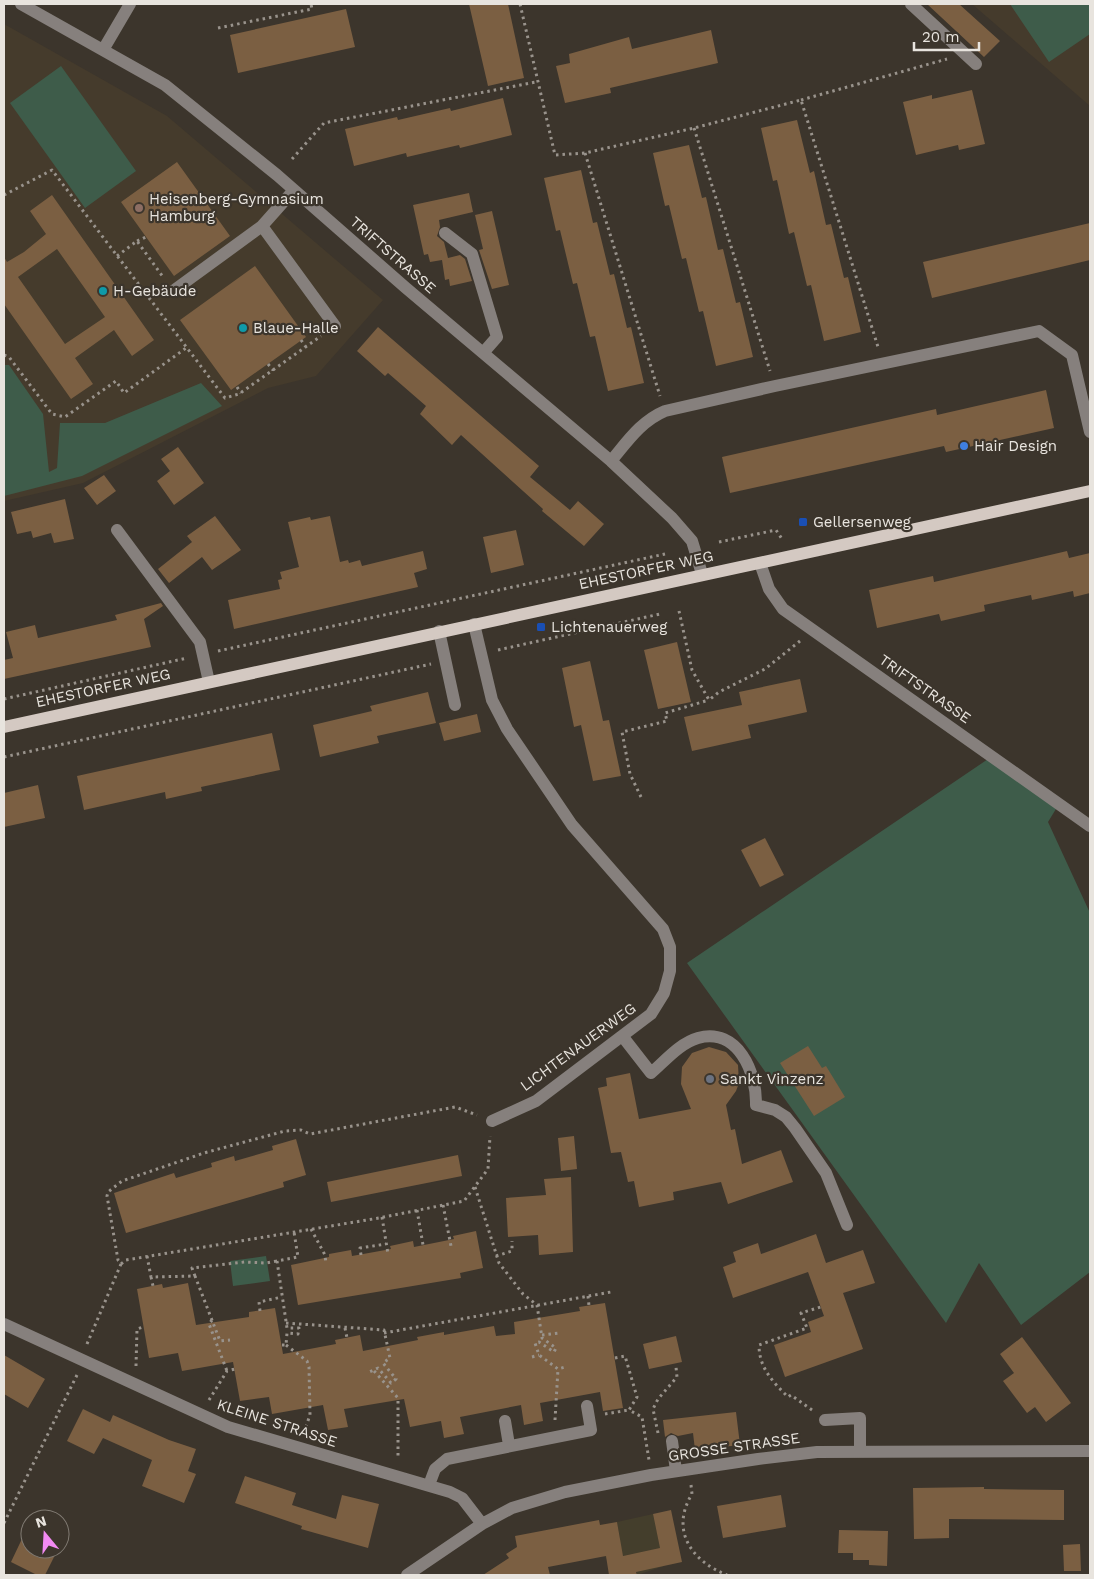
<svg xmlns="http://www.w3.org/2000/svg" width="1094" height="1579" font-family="'Work Sans',sans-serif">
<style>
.built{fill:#453b2c}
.industrial{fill:#443e2c}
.green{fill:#3e5c4a}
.building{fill:#7b5f42;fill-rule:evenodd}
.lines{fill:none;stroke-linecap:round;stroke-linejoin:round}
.path{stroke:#99938c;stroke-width:3;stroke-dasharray:2.5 4;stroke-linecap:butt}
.minor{stroke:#86807d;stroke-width:12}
.major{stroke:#d4c9c2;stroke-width:12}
.education-dot{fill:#8d6e63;stroke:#3c352c;stroke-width:2}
.culture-dot{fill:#0f9aa8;stroke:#3c352c;stroke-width:2}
.shop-dot{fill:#3f7fe0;stroke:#3c352c;stroke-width:2}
.transit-dot{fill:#1a4fb4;stroke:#3c352c;stroke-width:2}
.worship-dot{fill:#6b7280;stroke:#3c352c;stroke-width:2}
.labels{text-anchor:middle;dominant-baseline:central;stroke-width:4.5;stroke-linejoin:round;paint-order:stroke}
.poi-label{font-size:15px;fill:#e8e4de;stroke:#3c352c;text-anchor:start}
.street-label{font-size:15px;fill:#e8e4de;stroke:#3c352c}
</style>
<rect width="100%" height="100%" fill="#3c352c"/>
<path class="built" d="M972,4H1090V106Z
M4,24L167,116L383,300L316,376L268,388L83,483L4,501Z"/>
<path class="industrial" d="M653,1514L664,1566L637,1575L633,1554L606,1559L603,1542L620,1539L617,1522Z"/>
<path class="green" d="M1010,4H1090V34L1049,62Z
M61,66L136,171L85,208L10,103Z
M4,365H9L43,414L49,472L57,468L60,423H105L201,383L222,406L82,476L4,496Z
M994,755L1059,804L1048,822L1090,913V1272L1021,1325L979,1263L946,1323L687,963Z
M266,1256L270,1281L233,1286L230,1261Z"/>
<path class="building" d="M469,4H508L524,78L488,86Z
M927,4H959L1000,41L984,57Z
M346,9L355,47L238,73L230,35Z
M711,30L718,63L610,88L611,93L565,103L556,66L570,63L569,54L629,37L632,49Z
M972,90L985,144L959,150L958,145L916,155L903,102L932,95V99Z
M503,98L512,135L460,148L459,145L407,157L406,153L354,166L345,129L397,117L398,120L450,108L451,111Z
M797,120L810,173L814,171L826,225L831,224L844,278L848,277L861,332L824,341L811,285L807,286L794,232L789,234L777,180L773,181L761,128Z
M689,145L702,198L706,197L718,250L723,249L736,303L740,302L753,357L716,366L703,311L699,312L686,258L682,259L669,205L665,206L653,153Z
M177,162L230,236L174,276L121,202Z
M581,170L593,223L597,222L610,275L614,274L627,328L631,327L644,383L608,391L595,336L590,337L577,283L573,284L560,230L556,231L544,178Z
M469,193L473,212L439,220L440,227L437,236L444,242L448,258L460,255L465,259L472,281L450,286L449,279L445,280L442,260L430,262L428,254L424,255L413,205Z
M52,195L154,340L132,356L114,330L75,358L93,384L71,399L4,304V257L7,262L24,252L46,234L30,211ZM57,249L105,317L65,344L18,277Z
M492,211L509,285L492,289L479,250L483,249L475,215Z
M1090,223V260L932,298L923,262Z
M255,266L306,337L231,390L180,320Z
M378,327L539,466L530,477L570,510L578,501L604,524L584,546L542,511L543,509L461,435L452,445L420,414L426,406L388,373L385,376L357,351Z
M1046,390L1054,428L946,452L944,446L730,493L722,457L936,409L937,415Z
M178,447L204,483L174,505L157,481L170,471L161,459Z
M104,475L116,491L97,505L84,488Z
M65,499L74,539L54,543L51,533L33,538L31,531L17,534L11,512Z
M215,516L241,550L212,570L202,557L169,583L158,569L192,542L187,536Z
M330,516L340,562L348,560L349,563L360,560L362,566L423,551L427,569L414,573L418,587L234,629L228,600L280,589L278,580L282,579L280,572L299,567L288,522L310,517L311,520Z
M516,530L524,565L491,573L483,537Z
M1067,551L1069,558L1090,553V593L1074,597L1073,591L1032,600L1031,595L984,605L985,611L941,621L939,614L877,628L869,590L933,576L934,582Z
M161,603L163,606L144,619L151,647L4,679V660L13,658L6,632L35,625L38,638L117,620L115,615Z
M677,642L691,702L658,709L644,650Z
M590,661L603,721L609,720L621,776L593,781L581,725L574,727L562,668Z
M800,679L807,712L748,725L751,738L692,751L684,717L742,705L739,692Z
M428,692L436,723L377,736L379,743L320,757L313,725L372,711L370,706Z
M477,714L481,732L444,741L439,723Z
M272,733L280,770L201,787L202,791L166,799L165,792L84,810L77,776Z
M38,785L45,818L4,827V793Z
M765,838L784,875L760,887L741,850Z
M808,1046L822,1068L826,1066L845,1097L814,1116L780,1063Z
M709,1047L726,1052L738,1065L739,1083L736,1091L726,1105L731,1130L735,1129L742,1164L781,1150L793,1182L728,1204L721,1182L673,1192L674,1200L639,1207L634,1181L628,1182L621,1152L611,1153L598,1088L607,1086L606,1078L630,1073L639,1119L691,1109L681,1084L682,1067L692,1053Z
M574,1136L577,1169L561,1171L558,1138Z
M296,1139L306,1175L283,1182L284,1187L126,1233L114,1193L174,1173L176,1178L212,1167L211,1163L234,1156L235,1161L273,1150L272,1146Z
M458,1155L462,1176L331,1202L327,1182Z
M571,1177L573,1252L539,1255L538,1235L508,1237L506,1198L546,1195L544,1179Z
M476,1231L483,1268L460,1273L461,1278L298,1305L291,1265L329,1257V1254L351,1250L352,1256L391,1249L390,1246L413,1241L414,1247L454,1239L453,1236Z
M816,1234L826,1263L863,1250L875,1283L843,1293L863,1349L785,1377L774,1345L811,1332L808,1322L824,1316L808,1272L733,1298L723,1267L736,1262L733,1252L758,1243L761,1254Z
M188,1283L196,1325L249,1317V1312L275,1308L283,1354L336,1344L335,1340L360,1335L363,1351L418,1340L417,1337L444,1332V1335L494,1326L496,1336L515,1334L514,1322L580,1311L579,1307L605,1303L623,1408L603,1411L600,1392L540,1403L543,1421L524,1425L521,1405L460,1417L464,1434L444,1438L441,1421L410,1427L404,1399L344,1409L348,1427L328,1430L323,1405L272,1414L269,1397L240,1401L233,1362L182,1371L178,1353L149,1358L137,1289L162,1284L163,1288Z
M676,1336L682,1362L649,1369L643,1344Z
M1022,1337L1071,1403L1046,1422L1035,1407L1027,1413L1003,1381L1014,1373L1000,1354Z
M4,1355L45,1379L28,1408L4,1394Z
M83,1409L110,1422L113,1415L169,1440L196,1449L188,1471L196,1474L184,1503L142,1486L152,1460L103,1438L94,1454L67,1441Z
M736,1412L740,1445L695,1450L693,1433L678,1436L671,1433L665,1437L663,1420Z
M245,1476L296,1493L292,1505L336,1519L342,1495L379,1504L368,1548L301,1529L302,1526L235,1503Z
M984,1487V1489L1064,1490V1520L949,1519V1538L914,1539L913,1488Z
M781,1495L786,1527L723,1538L717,1506Z
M671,1510L682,1562L636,1572L637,1575H609L606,1556L548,1567L550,1575H483L509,1558L506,1554L517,1547L515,1536L599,1520L600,1525L617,1522L623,1556L660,1548L653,1514Z
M29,1524L30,1549H58L45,1575H37L11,1562Z
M839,1530L888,1531L887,1566L869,1565V1560H853V1553H838Z
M1080,1544L1081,1571H1064L1063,1545Z"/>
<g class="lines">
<path class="path" d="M520,4L555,155L585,153L694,128L801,100L878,347
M218,28L312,9L311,4
M801,100L947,59
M694,128L770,371
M585,153L660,396
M292,159L324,123L536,82
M4,195L52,170L225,398L239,394L321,336
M137,241L146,237
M117,256L137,241L163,277
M301,340L306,347
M4,355L9,357L52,414L65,417L116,381L124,393L186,348
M268,364L273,370
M237,387L241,393
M719,542L776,530L782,539
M679,611L692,670L709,700L719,692L765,669L800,641
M498,650L660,614
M218,651L665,554
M4,699L187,658
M4,757L431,664
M641,797L630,774L622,732L667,721L665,713L709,700
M475,1187L499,1263L523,1294L537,1305L542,1338L556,1348L554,1352L539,1342L535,1343L539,1355L558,1369L565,1367
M443,1205L451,1246
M417,1210L423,1245
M382,1217L388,1254
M311,1229L325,1255L326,1264
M361,1255L360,1248L386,1244
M147,1256L151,1277L195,1276L220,1341L230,1340
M496,1256L512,1251V1241
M121,1264L126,1260L379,1218L464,1201L488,1169L490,1136
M195,1276L192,1268L245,1262L266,1263L277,1261
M151,1277L153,1286
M588,1296L589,1306
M260,1311L259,1302L282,1297
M212,1320L209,1324L227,1371
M286,1323L384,1330L390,1358L383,1363L396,1379L391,1383L378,1368L367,1373
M345,1328L347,1338
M384,1333L611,1292
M542,1335L559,1333
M87,1344L121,1264L118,1260L107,1196L108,1192L122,1181L204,1153L285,1131L301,1130L310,1134L455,1107L477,1115
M282,1345H286L287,1333L298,1334L299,1328H287L277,1261L298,1257L294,1232
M286,1345L307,1361L309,1367L310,1415L304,1432
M532,1357L539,1355
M615,1358L625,1356L637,1397L629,1410L642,1417L649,1460
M136,1366L137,1329L143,1327
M374,1371L398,1398V1459
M209,1400L227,1371L235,1369
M812,1410L791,1395L788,1397C773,1382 759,1368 759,1345L807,1328L801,1313L824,1306
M605,1414L629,1410
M555,1420L558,1369
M658,1433L653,1409L658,1399L677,1377L676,1367
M691,1485L692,1494C670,1530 691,1561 727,1575
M4,1523L77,1375"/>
<path class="minor" d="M21,4L165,85L277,175L406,288L611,461L672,518L692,541L702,574
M911,4L976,64
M103,50L130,4
M262,226L335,326
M445,233L472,254L497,337L483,353
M173,291L262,226L294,190
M611,461C627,442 641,421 665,411L775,386L1039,331L1072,355L1090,432
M117,530L200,642L209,682
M760,563L769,589L783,609L1090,826
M474,624L492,700L507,729L572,825L663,929L670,947V971L664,993L651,1014L536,1101L492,1121
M439,631L455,705
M623,1037L651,1073C665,1061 680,1043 698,1038C738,1027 757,1073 756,1105L775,1110L786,1117L795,1128L826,1173L847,1225
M4,1324L228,1427L450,1492L462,1498L482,1524
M825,1420L860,1418V1452
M505,1421L509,1445
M672,1441L676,1471
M429,1485L435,1469L447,1459L591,1430L587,1406
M407,1575L482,1524L512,1508L565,1492L651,1475L758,1459L817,1452L1090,1451"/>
<path class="major" d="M4,727L1090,491"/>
</g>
<circle class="education-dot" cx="139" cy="208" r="5"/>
<g class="culture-dot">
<circle cx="103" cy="291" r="5"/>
<circle cx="243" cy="328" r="5"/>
</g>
<circle class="shop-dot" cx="964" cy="446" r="5"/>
<g class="transit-dot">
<rect x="798" y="517" width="10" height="10" rx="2.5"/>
<rect x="536" y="622" width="10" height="10" rx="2.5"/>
</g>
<circle class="worship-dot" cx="710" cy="1079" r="5"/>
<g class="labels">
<g class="poi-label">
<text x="149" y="199">Heisenberg-Gymnasium<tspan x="149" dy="17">Hamburg</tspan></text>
<text x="113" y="291">H-Gebäude</text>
<text x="253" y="328">Blaue-Halle</text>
<text x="974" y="446">Hair Design</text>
<text x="813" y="522">Gellersenweg</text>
<text x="551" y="627">Lichtenauerweg</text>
<text x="720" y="1079">Sankt Vinzenz</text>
</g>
<g class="street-label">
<text transform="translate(393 255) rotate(41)">TRIFTSTRASSE</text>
<text transform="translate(646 570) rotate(-12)">EHESTORFER WEG</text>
<text transform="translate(103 688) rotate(-12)">EHESTORFER WEG</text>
<text transform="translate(925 689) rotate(35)">TRIFTSTRASSE</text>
<text transform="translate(578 1047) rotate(-36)">LICHTENAUERWEG</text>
<text transform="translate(277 1423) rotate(18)">KLEINE STRASSE</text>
<text transform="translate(734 1447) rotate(-8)">GROSSE STRASSE</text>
</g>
</g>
<rect width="1094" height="1579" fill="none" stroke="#e8e4de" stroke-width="10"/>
<g transform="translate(45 1534) rotate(342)"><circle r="24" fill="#3c352c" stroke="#817b73"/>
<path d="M0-4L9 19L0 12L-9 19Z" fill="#f28af3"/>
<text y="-8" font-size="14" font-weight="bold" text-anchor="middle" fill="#e8e4de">N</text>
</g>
<path d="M914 42v8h65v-8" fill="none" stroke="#e8e4de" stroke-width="2.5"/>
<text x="922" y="42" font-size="15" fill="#e8e4de" stroke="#3c352c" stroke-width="4" paint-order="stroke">20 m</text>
</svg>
